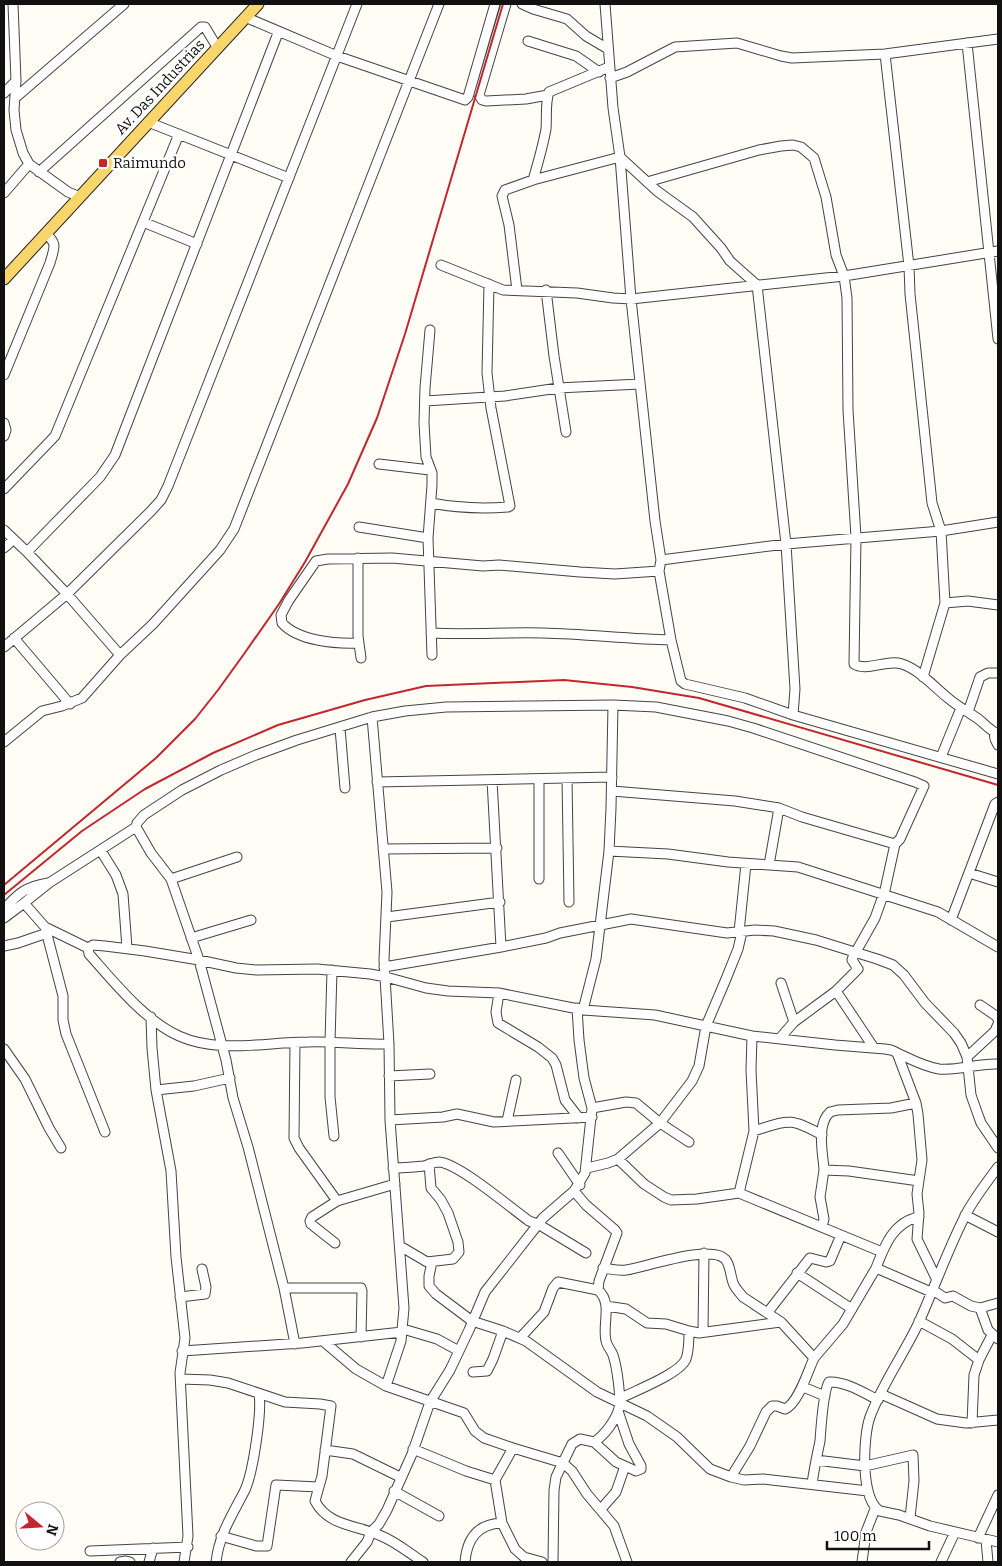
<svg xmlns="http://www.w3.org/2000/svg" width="1002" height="1566" font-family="Bitter,serif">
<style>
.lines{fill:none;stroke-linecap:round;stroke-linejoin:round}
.minor-casing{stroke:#444;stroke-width:11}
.major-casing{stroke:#222;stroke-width:13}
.minor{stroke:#fff;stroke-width:9}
.major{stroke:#f9d66b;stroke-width:11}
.rail{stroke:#c4262e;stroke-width:2}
.poi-dot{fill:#c4262e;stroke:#fff;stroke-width:2}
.labels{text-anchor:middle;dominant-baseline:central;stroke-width:5;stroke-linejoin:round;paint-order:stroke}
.street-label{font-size:15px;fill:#111;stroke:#fff}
.poi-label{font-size:15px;fill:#111;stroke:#fff;text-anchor:start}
</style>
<rect width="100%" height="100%" fill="#fffdf5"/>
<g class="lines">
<defs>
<path id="minor" d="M13,4L16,81L14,110L16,130L23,153L29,164L68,192L80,197
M506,4L479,95L482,100L486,101L526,99L548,95
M522,4L533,9L567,19L586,36L608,49
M605,4L613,108L620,157L631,299L655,521L661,560L659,571L671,640L681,681L685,684L745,698L793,715L998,774
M245,17L337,56L465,100L468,97L495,4
M528,41L576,56L599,72
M967,43L998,339
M885,54L909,266L910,294L932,503L941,531L945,603L923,677
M610,78L627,72L675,47L737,43L781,56L792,58L885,54L998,39
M4,93L16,81
M15,98L124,4
M148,122L289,178
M39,172L201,27H205L217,47
M533,180C538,163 543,146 546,129C547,117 545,103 549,92L609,67
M647,182L759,150L781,146L793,145L801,147L814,158L826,197L836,255L844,276L847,298L848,410L856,537L854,664C866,672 887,659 902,664C920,670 934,687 948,698C957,706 967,711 977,718C984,723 989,730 998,734
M4,193L29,164
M143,222L197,244
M441,265L503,290L577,293L613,298L631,299L844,276L998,251
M517,290L509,225L502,196L505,190L533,180L620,157L657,191L693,217L721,248L730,261L757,285L786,544L795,689L793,715
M546,290L554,356L566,432
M430,330L425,388L424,423L426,457L432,473V485L428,538L432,655
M4,375L50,263C54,248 58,244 46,234
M425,401L505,396L558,388L640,384
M4,423L6,430L4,436
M379,464L430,470
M4,489L55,436L179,134
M431,503C457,508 481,509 508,507L510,506L491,408L487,373L489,284
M359,527L428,538
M4,530L27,552L67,594L120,655
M4,548L13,540
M27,552L100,477L115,455L278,33
M358,558V636L361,658
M661,560L786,544L941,531L998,522
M945,603L968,601L998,605
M431,633C469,635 506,632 543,633C586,634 628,639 671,640
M14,638L70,704
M359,643C336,644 298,641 282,623L281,615L289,600L316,561L328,559L392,558L483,566L499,565L580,572L615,574L659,571
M4,647L67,594L151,511L161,500L168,486L357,4
M968,712L980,677L988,673H998
M372,717L387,892L384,960L389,1044L390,1120L404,1308L401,1341L386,1386
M340,728L345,788
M994,732L995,739L998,745
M4,742L42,711L62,706L82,698L120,655L153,624L220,550L234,529L439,4
M941,757L961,708
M567,778L569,902
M492,780L501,947
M377,782L612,777
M612,791L735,801L779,808L802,817L895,844
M136,827L151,853L171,879L199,960L226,1060L233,1098L248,1147L284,1288L295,1344
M383,849L497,848
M101,851L116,875L123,894L127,948
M609,851L668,854L728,862L798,867L938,912L998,947
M769,865L779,808
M969,873L998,882
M171,879L237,857
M539,879V779
M4,909C19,893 25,887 48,883
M387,917L500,902
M4,918L24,903
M951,920L995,804L998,802
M45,927L63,996V1020L66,1034L105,1132
M739,932L746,864
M191,938L251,920
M4,946L18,943L47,933
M88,948L89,954C114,982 145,1021 179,1036C219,1054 266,1042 308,1042C335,1041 362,1045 389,1044
M384,967L501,947L546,938L560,933L631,919L727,933L755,930L774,931L816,940L877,959L893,965L904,975L925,1003L954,1033L961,1043L967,1057L971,1095L977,1112L981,1123L998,1148
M332,970L330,1042V1097L334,1136
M781,983L794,1022
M836,991L874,1048
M499,993L496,1012L498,1023L538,1047L552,1058L556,1065L565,1100L579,1118
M980,1005L996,1016L998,1019
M583,1010L596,959L609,851L611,808L613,705
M151,1017L152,1048L156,1090L171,1171L176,1257L185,1338L180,1373L188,1536L184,1562
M780,1038L794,1022L836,991L858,969L852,960L853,957L875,918L885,890L895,844L900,839L924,786L915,782L753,728L728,721L656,707L613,705L446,707L405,711L372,717L297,740L256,755L221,770L182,790L144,815L137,823L136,827L49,883L24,903L45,927L88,948L93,945L105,946L145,951L199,960L236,968L257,970L317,969L370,974L386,977L426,988L448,991L499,993L583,1010L655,1015L752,1036L835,1045L885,1049L891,1050C907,1057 921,1066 939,1069C958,1071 978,1063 998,1064
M295,1043L294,1138L299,1148L337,1201
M4,1049L25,1079L49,1128L61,1148
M897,1053L916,1103L918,1114L922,1160L917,1194L919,1213L917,1239L936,1278
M967,1057L995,1031L998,1024
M389,1076L430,1074
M156,1090L194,1086L230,1078
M592,1108L626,1102L636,1103L660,1123L689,1142
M390,1120L443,1117L457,1114L494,1122L592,1117
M507,1121L516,1080
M754,1131C789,1120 790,1117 822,1135
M558,1153L580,1185
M618,1159L644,1184L664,1197L671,1200L697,1199L739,1193L882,1252
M998,1167C987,1182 975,1197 966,1214C948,1249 935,1286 919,1322C904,1354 882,1384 870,1417C863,1436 860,1500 880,1511L899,1515L930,1526L998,1542
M393,1168C403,1168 414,1167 424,1166C429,1165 433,1162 439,1162C458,1163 511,1208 529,1221L538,1224L586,1253
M587,1168L608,1163L618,1159L660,1123L692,1081L699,1066L706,1026L726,979L738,949L742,932
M824,1170C823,1153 816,1125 830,1112L838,1110L891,1108L916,1103
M574,1191L586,1205L615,1230L617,1233L599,1281L598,1290
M739,1193L754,1131L751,1070L752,1036
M965,1215L998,1232
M919,1217C893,1222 884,1247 876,1268L931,1292
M822,1227L824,1219L820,1197L824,1170L849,1171L919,1181
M335,1243L311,1224L310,1221L312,1217L337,1201L395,1184
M400,1246L427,1262L453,1259L459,1252L458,1242L448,1213L441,1200L431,1188L429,1164
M432,1262L429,1276V1286L436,1294L472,1321L503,1331L526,1341L597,1392L647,1416L677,1437L710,1469L731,1477L744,1480L763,1479L868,1491
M603,1268C611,1269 618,1271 626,1270C646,1267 711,1244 725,1259C731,1265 730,1277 734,1285C736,1289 740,1293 743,1297L781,1322L814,1358C808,1371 798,1404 785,1409L777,1406H772L766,1412L750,1446L731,1477
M797,1273L852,1309
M284,1288H361L362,1291L361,1337
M933,1290L945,1298L953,1296L971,1306L980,1308
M180,1297L205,1294L206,1287L202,1269
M998,1303L980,1308L988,1330L998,1339
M606,1306L626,1309L647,1323L666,1324L689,1331L699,1333L781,1322
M768,1312L810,1258L826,1262L830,1261L841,1235
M919,1321L952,1339L979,1360
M403,1329L437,1339L459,1351
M703,1332L704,1253
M520,1338L544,1312L553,1288L558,1282L598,1290C613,1303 602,1324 606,1341C607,1346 611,1350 613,1355C617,1367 621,1396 619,1408C616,1420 604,1436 594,1442L580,1439L572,1444L556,1477L554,1490L553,1562
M323,1341L356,1369L386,1386L464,1413L475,1431L484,1438L513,1448L563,1463L572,1471L587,1494L614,1526L627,1562
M182,1351L302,1343L402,1332
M814,1358L843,1324L876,1268
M473,1372L487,1371L493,1359L503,1331
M181,1379L210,1380L228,1383L285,1402L320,1404L331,1406L322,1476L315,1501C328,1526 356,1525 379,1535C395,1541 409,1553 423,1562
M803,1387L825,1396
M881,1394L937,1419L966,1423L998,1420
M619,1399C634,1391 680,1374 686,1359C689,1351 689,1340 689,1331
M972,1423L974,1375L979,1360L992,1335
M594,1442L616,1462L636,1471L641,1469V1466L629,1444L618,1411
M513,1448L495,1480L502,1523L515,1549L524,1557L542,1562
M413,1449L466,1471L495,1480
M325,1450L353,1454L400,1477
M816,1460L865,1466L913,1455L914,1481L910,1518
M812,1484C814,1469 817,1455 820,1441C821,1428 823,1391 829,1382C845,1381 864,1393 878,1400
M394,1491L439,1516
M601,1509L616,1492L625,1466
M221,1536L256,1546H267L276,1485L319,1487
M978,1538L998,1495
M986,1540L988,1562
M90,1551L188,1547
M120,1562L126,1561L130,1562
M149,1562L153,1548
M216,1562C219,1535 232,1515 244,1492C253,1475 262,1412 259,1394
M351,1562L367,1542L371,1532L379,1524L387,1510L412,1454L430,1402L450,1370L469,1330L485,1292L543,1218L574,1191L585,1173L592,1108L584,1078L579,1040L577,1008
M465,1562C467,1538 478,1524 502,1523
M862,1562L866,1532L875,1509
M941,1562L955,1532"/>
<path id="major" d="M4,279L258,4"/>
</defs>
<use href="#minor" class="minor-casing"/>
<use href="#major" class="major-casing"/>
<use href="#minor" class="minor"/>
<use href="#major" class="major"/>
<path class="rail" d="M4,885L156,758L195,719L218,690L244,654L279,604L305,562L348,484L377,418L405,334L503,4
M4,895L82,831L145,789L213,753L278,725L365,700L426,686L564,680L632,687L699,698L998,785"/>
</g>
<rect class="poi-dot" x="98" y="158" width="10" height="10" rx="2.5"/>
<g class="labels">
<g class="street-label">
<text transform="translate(160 87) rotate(-47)">Av. Das Industrias</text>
</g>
<g class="poi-label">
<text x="113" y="163">Raimundo</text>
</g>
</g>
<rect width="1002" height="1566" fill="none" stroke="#111111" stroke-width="10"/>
<g transform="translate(40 1526) rotate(108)"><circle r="24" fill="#ffffff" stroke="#a0a0a0"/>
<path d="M0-4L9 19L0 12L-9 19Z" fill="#c4262e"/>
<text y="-8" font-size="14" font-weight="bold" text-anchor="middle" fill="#111111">N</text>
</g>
<path d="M827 1541v8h102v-8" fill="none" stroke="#111111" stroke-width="2.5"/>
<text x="834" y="1541" font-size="15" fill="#111111" stroke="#ffffff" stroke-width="4" paint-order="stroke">100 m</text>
</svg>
